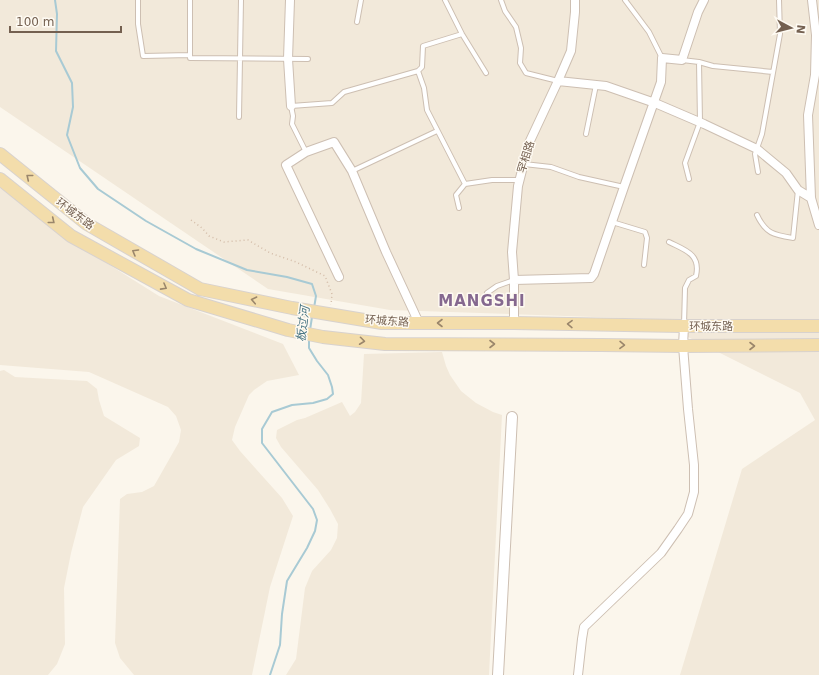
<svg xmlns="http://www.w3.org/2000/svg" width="819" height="675" font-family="'DejaVu Sans','Noto Sans SC',sans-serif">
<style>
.residential{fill:#f2e9da}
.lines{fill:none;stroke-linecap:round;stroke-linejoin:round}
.stream{stroke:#a8cad4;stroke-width:2}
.service-casing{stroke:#cdbfb2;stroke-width:6}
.minor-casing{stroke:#cdbfb2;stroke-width:10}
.tertiary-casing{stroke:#cdbfb2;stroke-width:12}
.primary-casing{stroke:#d8d2ce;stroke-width:14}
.path{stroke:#d3bca8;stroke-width:1.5;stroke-dasharray:1 3;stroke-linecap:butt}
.service{stroke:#fff;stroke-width:4}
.minor{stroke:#fff;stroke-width:8}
.tertiary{stroke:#fff;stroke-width:10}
.primary{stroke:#f3ddab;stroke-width:12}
.oneway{stroke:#9a866b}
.labels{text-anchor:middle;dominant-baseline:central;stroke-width:3;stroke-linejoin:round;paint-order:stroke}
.street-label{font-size:11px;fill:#746050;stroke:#fefaf2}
.water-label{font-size:12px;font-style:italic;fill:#4c7885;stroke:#fefaf2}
.district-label{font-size:15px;font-weight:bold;letter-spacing:1px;fill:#85688f;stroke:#fefaf2}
</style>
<rect width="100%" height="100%" fill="#fbf6ec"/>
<path class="residential" d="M0,0H819V675H680L742,469L815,420L800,393L652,319L390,310L268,289L0,107Z
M0,188L65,237L159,296L283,344L299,375L267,381L254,390L249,395L235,427L232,440L240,451L282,498L293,516L270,587L252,675H134L120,658L115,643L120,499L127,494L142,492L154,486L179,442L181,430L176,416L168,407L89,372L0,365Z
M442,352L446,366L450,375L461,391L476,403L493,412L502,415L489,675H286L296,659L305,588L312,571L331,550L337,538L338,524L330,509L318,490L281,447L276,438L277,430L297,420L305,418L342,402L350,416L355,412L361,403L364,354Z
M4,370L15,377L87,381L97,389L99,400L104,416L140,438L139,446L116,460L83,507L71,553L64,588L65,644L57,664L48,675H0V371Z"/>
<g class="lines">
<path class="stream" d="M55,0L57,14L56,51L72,83L73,107L67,135L80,168L98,189L146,221L196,249L247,270L287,277L312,284L316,296L314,308
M310,330L312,317
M270,675L280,645L282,614L287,581L307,548L315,531L317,520L313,509L262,443V429L272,412L292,405L313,403L327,399L333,394L332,387L328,375L317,361L309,348V338"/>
<defs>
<path id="service" d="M138,0V24L143,56L190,55
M190,0V58L308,59
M445,0L462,34L486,73
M501,0L505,11L516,27L521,48L520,63L526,73L558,81
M625,0L649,32L662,58
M357,22L361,0
M682,60L699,62L713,66L773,72
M418,71L424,88L427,110L465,184L492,180H519
M239,117L241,0
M586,134L596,85
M306,152L292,124L293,116L291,106L332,103L344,92L418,71L422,67L423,46L462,34
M524,164L551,167L579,177L624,187
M352,171L437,131
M758,172L755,154L762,134L780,34L779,0
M689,179L685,163L700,122L699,62
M459,208L456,195L465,184
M757,215C766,234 774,235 793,238L798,190
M612,222L645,232L647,238L644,265
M669,242C685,250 701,254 696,276L689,280L685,288L684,325
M487,293L497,286L514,280"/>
<path id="minor" d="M290,0L288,59L291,106
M812,0L816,35L815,75L808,115L811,198L819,225
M558,81L606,86L655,103L704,124L757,149L786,173L798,190L811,198
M339,277L286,165L306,152L334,142L352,171L386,252L419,323
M514,280L591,278L594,274L624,187L661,82L662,58L682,60L698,12L704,0
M514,323V280L512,252L518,186L529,143L558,81L571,51L575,12V0
M578,675L582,639L584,627L661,553L678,529L688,514L694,492V465L688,409L683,346L684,326"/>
<path id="tertiary" d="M498,675L512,417"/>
<path id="primary" d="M0,154L87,224L200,289L292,308L382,323H514L680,326H819
M0,179L71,236L188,300L288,330L323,337L385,344L601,345L683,346L819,345"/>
</defs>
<use href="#service" class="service-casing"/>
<use href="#minor" class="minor-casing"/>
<use href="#tertiary" class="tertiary-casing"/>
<use href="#primary" class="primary-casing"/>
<path class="path" d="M191,220L202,228L209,236L224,242L248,240L270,253L296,262L325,276L332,294L331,305"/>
<use href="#service" class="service"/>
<use href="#minor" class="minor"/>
<use href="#tertiary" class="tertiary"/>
<use href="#primary" class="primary"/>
</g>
<defs><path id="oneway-chevron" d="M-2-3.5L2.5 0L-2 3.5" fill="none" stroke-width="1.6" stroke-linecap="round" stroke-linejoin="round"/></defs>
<g class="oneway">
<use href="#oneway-chevron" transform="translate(29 177) rotate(-141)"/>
<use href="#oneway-chevron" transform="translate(52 221) rotate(39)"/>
<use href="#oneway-chevron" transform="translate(135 252) rotate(-150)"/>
<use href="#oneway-chevron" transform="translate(164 287) rotate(29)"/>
<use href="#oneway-chevron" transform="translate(254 300) rotate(-168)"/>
<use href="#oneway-chevron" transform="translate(440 323) rotate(180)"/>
<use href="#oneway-chevron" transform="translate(570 324) rotate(-179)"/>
<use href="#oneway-chevron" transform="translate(362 341) rotate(7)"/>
<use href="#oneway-chevron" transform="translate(492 344)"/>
<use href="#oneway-chevron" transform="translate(622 345) rotate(1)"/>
<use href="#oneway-chevron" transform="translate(752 346)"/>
</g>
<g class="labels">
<g class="street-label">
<text transform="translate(526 157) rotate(-73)">罕相路</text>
<text transform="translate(75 214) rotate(37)">环城东路</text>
<text transform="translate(387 321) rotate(4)">环城东路</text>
<text x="711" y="326">环城东路</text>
</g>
<g class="water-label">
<text transform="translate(303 324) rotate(-83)">板过河</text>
</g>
<g class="district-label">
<text x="482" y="301">MANGSHI</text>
</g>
</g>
<g transform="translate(791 28) rotate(97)" stroke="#fefaf2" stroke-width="3" paint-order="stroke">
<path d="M0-3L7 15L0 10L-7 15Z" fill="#746050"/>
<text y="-6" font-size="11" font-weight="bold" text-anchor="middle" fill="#746050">N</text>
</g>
<path d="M10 26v6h111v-6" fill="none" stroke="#746050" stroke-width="2"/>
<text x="16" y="26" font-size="12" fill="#746050" stroke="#fefaf2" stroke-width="3" paint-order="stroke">100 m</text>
</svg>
